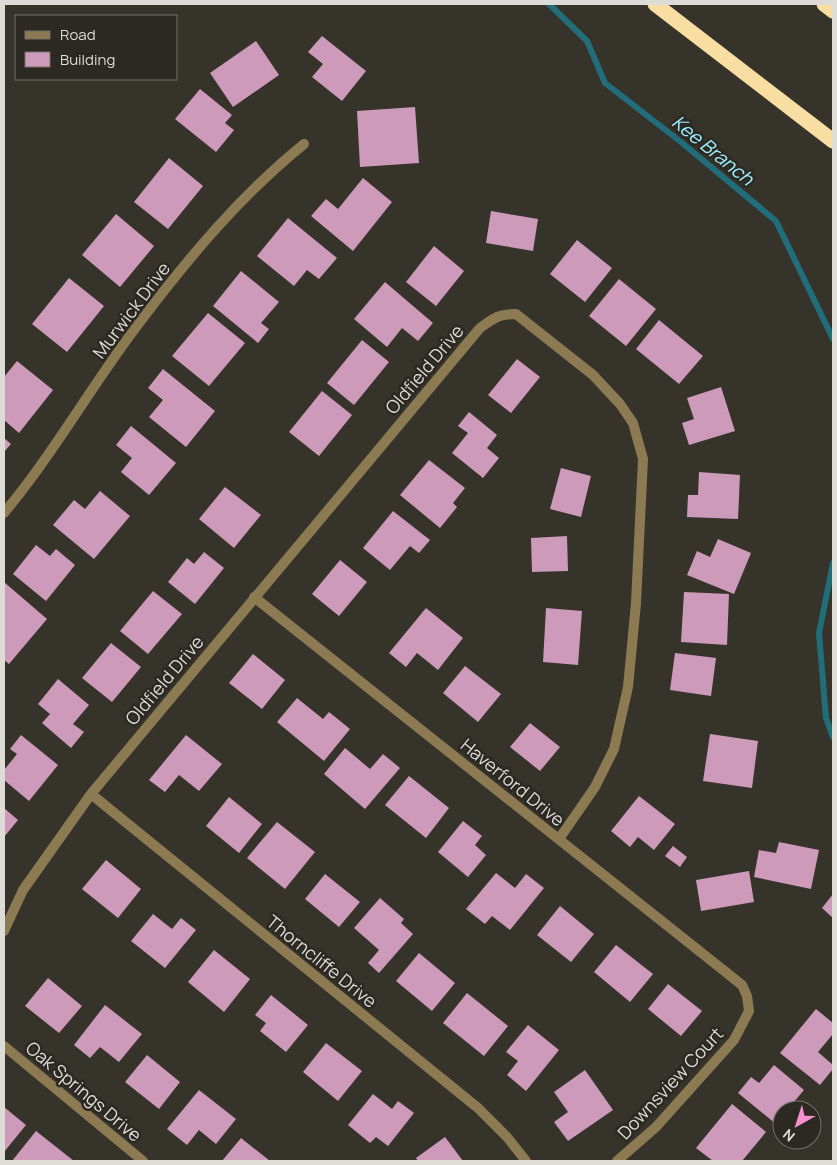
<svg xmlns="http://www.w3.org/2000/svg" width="837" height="1165" font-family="Manrope,sans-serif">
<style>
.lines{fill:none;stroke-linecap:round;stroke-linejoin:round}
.stream{stroke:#216e7a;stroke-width:6}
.building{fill:#ce9aba}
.street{stroke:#8c7a52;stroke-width:10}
.highway{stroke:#f8dea3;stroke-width:15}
.labels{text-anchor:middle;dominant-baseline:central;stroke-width:5;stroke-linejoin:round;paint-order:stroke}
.street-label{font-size:18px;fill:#dedcd7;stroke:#2c2922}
.water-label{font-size:19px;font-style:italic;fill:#9aeefe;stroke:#2c2922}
</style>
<rect width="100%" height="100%" fill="#36332b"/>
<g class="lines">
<path class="stream" d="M549,4L587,41L605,83L681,142L776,221L833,339
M833,563L819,633L826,718L833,737"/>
</g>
<path class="building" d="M322,36L366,71L342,101L312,77L323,64L308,52Z
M256,41L279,75L233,107L210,73Z
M200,89L232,115L225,123L234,130L216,152L175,119Z
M415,107L419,163L360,167L357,111Z
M169,158L203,186L168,229L134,202Z
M363,178L392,202L353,251L311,216L326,199L338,209Z
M491,211L538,219L533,251L486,243Z
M116,214L154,246L120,287L82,255Z
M288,218L337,258L319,279L307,270L294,286L257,256Z
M577,240L612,268L585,302L550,274Z
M434,246L464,271L436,306L406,282Z
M241,271L279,302L261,323L269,329L258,343L213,306Z
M69,278L104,306L67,352L32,324Z
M619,279L656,309L626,346L589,316Z
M385,282L433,323L418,341L402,328L387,347L354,319Z
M208,313L245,343L209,386L172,356Z
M659,320L703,356L679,384L636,349Z
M362,340L389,362L354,405L327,383Z
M517,359L540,377L511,413L488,395Z
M17,361L53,390L19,433L4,420V377Z
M163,369L215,411L186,447L149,417L163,400L148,388Z
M721,387L735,431L689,445L682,423L694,419L687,398Z
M322,391L352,415L319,456L289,432Z
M469,412L497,435L487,448L499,458L483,478L452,453L468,433L458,426Z
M131,426L176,463L149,495L121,472L132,458L116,445Z
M4,438L11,444L4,452Z
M429,460L465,488L453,503L457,507L440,528L400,495Z
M561,468L591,476L581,517L550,509Z
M699,472L740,475L738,519L687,517L688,495H698Z
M225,487L261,515L234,548L199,519Z
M100,491L130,516L94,559L53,525L74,500L85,509Z
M393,511L430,540L419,553L410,546L390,570L363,548Z
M567,536L568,571L532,572L531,538Z
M718,539L751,553L734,594L687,575L697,551L710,557Z
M36,545L50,556L56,549L75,565L46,601L13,574Z
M204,552L224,568L195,604L168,582L187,558L194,564Z
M340,560L367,582L339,616L312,594Z
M4,582L47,619L9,664L4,660Z
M153,591L182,614L148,654L120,631Z
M684,592L729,594L727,645L681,642Z
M426,608L463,638L438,670L417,653L406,667L389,653Z
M546,608L582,611L578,665L543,662Z
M111,643L141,667L112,702L82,678Z
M675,653L716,658L711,696L670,690Z
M253,654L285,680L262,709L229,683Z
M465,666L501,694L478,722L443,693Z
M58,679L89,705L73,724L84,732L71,748L42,723L50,714L38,704Z
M297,698L323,719L329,712L350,729L324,761L277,722Z
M530,723L560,747L540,771L510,747Z
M710,734L758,741L752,788L703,781Z
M21,735L58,765L29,801L4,780V770L17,754L10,749Z
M186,735L222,764L199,791L179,775L165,792L149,780Z
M345,748L370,769L383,754L400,768L365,809L324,774Z
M409,776L449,808L426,838L385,805Z
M639,796L675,824L654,850L638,837L630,847L611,831Z
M229,797L262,824L239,853L206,826Z
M4,808L18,820L4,837Z
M463,821L482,836L475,845L486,855L468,877L438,852Z
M277,822L315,852L285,889L247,858Z
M779,842L819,850L811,889L754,877L759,850L776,853Z
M673,846L687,857L680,867L665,856Z
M106,860L141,889L118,918L82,889Z
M749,871L754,902L701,911L696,880Z
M496,873L515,888L526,874L544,888L510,930L492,916L485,924L466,909Z
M325,874L360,902L339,927L305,899Z
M833,894V918L822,908Z
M380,898L404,919L401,923L413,934L379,973L368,963L379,950L354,928Z
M560,906L594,934L571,962L537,935Z
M153,914L172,929L181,918L196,930L165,968L131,941Z
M616,945L653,974L630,1002L594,972Z
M214,950L250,979L224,1012L188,982Z
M419,953L455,983L432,1011L396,981Z
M48,978L82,1006L59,1033L25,1006Z
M668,984L702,1011L681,1036L648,1009Z
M467,993L508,1026L484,1056L443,1023Z
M271,995L308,1025L286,1052L260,1031L266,1023L255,1015Z
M105,1005L142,1034L119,1062L100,1047L90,1058L74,1045Z
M816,1009L833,1023V1034L818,1052L833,1065V1069L820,1085L780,1053Z
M528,1025L559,1050L526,1091L507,1075L518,1061L506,1052Z
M326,1043L362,1071L338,1101L303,1072Z
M147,1055L180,1082L159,1109L125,1082Z
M774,1065L804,1090L787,1110H782V1116L776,1124L738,1093L751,1077L759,1083Z
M585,1070L613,1110L568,1141L554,1122L568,1112L554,1092Z
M199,1090L236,1119L216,1144L199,1130L187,1145L167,1129Z
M373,1094L392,1109L398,1101L414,1113L388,1146L376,1137L370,1143L348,1125Z
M732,1104L766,1132L742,1161H713L696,1148Z
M4,1107L26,1125L4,1152Z
M36,1131L74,1161H12Z
M445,1137L463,1161H418L416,1158Z
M241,1138L270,1161H222Z"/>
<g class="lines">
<path class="street" d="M4,513C18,496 32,478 45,459C77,414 106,366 140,322C189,257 241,195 304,144
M254,597L742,985L747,996L749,1011L734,1040L656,1127L617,1161
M91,794L478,1108L507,1137L526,1161
M4,931L23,890L91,794L480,328C494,318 498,314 516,314L593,375L620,404L633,423L643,459L636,603L628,687L614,749L595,787L559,839
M4,1046L143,1161"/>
<path class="highway" d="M655,4L833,141
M824,4L833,11"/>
</g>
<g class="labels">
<g class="street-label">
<text transform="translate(131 310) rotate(-53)">Murwick Drive</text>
<text transform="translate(424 369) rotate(-50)">Oldfield Drive</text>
<text transform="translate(164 680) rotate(-50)">Oldfield Drive</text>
<text transform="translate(513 782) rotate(39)">Haverford Drive</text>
<text transform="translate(322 961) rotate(39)">Thorncliffe Drive</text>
<text transform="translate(670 1083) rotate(-47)">Downsview Court</text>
<text transform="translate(84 1091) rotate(40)">Oak Springs Drive</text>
</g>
<g class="water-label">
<text transform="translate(713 150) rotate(39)">Kee Branch</text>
</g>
</g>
<rect width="837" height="1165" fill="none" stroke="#dedcd7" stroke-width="10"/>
<rect x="15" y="15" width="162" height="65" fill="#2c2922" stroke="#73716a"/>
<rect x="25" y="31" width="25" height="8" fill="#8c7a52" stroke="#73716a"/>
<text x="60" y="40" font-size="15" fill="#dedcd7">Road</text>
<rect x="25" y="52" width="25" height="15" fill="#ce9aba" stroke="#73716a"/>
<text x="60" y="65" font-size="15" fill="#dedcd7">Building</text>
<g transform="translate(797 1125) rotate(219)"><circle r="24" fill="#2c2922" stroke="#73716a"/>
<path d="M0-4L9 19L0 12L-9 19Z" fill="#f790ce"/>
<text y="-8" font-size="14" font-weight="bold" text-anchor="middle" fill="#dedcd7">N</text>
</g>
</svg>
